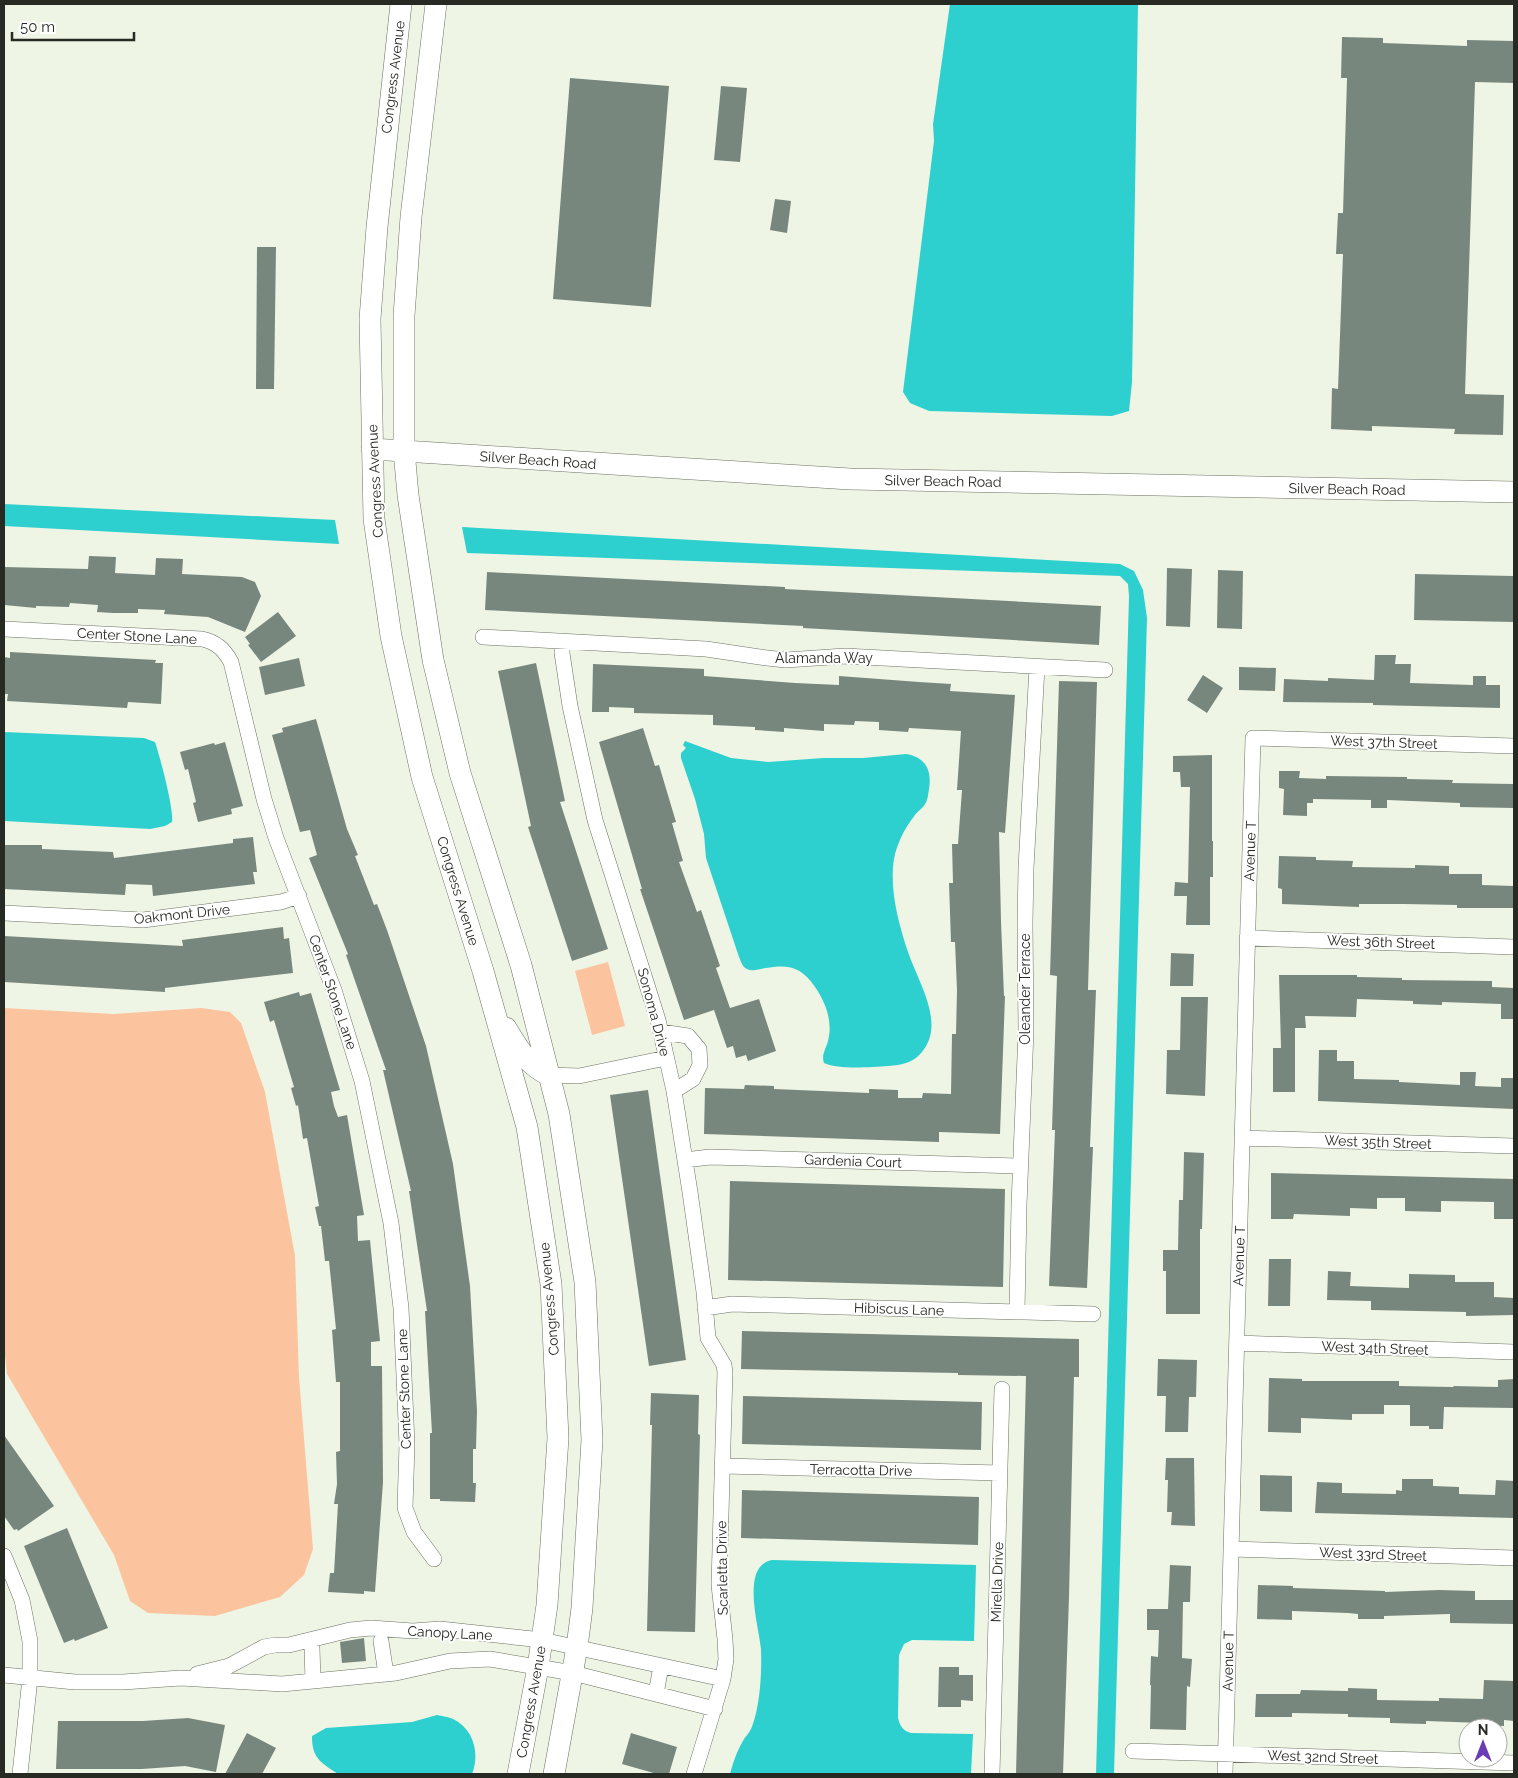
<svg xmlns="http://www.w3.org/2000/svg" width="1518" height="1778" font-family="Raleway,sans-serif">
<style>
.green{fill:#fbc49f}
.water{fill:#2dd0ce}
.building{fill:#78877e}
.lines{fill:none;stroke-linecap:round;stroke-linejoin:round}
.street-casing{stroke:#6b7163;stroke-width:16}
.secondary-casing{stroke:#6b7163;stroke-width:22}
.street{stroke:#fff;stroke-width:15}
.secondary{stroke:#fff;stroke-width:21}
.labels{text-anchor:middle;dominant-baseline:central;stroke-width:4;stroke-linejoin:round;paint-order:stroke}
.street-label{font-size:14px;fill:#272923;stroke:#fff}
</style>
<rect width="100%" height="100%" fill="#eff5e5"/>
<path class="green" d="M608,962L625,1026L592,1035L575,971Z
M4,1008L114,1014L201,1008L230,1012L241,1023L265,1092L295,1256L299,1377L313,1549L304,1575L280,1597L215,1616L148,1613L130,1601L114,1555L7,1374L4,1347Z"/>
<path class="water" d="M950,4H1138L1132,382L1129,411L1112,416L929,411L910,403L903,392L934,141L933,124Z
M4,504L335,520L339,544L4,526Z
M462,527L1120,564L1134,571L1143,590L1147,618L1114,1774H1096L1129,596L1128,584L1120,576L467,553Z
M4,732L144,738L155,742C160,757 174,809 172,822L165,826L150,829L4,821Z
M685,741L731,758L768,762L823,758H863L906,754C926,757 932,771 929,789C928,794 928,800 925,804C923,808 918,811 915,815C904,829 894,848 893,867C891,895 899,925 908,952C918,982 946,1023 922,1052C913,1063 902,1065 888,1066C871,1067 840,1070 824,1063C821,1055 826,1049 828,1041C833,1022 826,1003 815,987C802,967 788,964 766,968C759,969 753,972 747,969C742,967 741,961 739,957L706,858L704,834L695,799L681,758V753L686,748L683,745Z
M772,1560L976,1565L974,1641L912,1640L904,1644L899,1655L898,1718C900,1726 903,1731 911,1733L973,1734L971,1774H730C733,1762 738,1749 744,1739C746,1736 749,1733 751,1729C760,1709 762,1672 761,1649C759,1626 740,1566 772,1560Z
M437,1715C442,1716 449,1717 453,1719C474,1729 480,1754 472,1774H338C320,1762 312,1758 312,1736L326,1728L412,1722Z"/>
<path class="building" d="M1342,37L1383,38V43L1467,46V40L1514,41V83L1475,82L1465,394L1504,395L1503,435L1454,434L1455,429L1372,426V431L1331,429L1332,388L1338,389L1343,254H1336L1338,213H1343L1347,78H1341Z
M570,78L669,86L651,307L553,299Z
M721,86L747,88L740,162L714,160Z
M775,199L791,201L787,233L770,230Z
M257,247H276L274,389H256Z
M89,556L116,557L115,573L155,575L156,558L183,559L182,574L242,577L255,582L261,596L245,632L208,617L164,614L165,610L138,609V613H113L97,612L98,605L70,603L69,607L36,606V608L4,605V567L88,569Z
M1167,568L1192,569L1190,627L1166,626Z
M1218,570L1243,571L1242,629L1217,628Z
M487,572L785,587V589L1101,606L1099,645L803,628V626L485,610Z
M1415,574L1514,576V622L1414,620Z
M278,612L296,636L261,662L248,645L250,644L245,637Z
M10,652L156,660L155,663H163L161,704L128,702L127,708L7,701L8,694H4V657L10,658Z
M1375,655H1396L1395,664H1411L1410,683L1473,685V676H1486V685H1500V708L1373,705V703L1283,702L1284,679L1328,681V678L1374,680Z
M299,658L305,686L265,695L259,667Z
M536,663L565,801L560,802L608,949L572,961L528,827L531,826L498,671Z
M593,664L704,669V676L795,683L839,685V676L919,682L951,684L950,691L1015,695L1005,833L999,832L1001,921L1004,996H1005L1000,1134L939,1132V1142L704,1134L705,1088L744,1089L745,1085L774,1086V1089L869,1093V1089L898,1090V1098H922L923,1093L951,1094L952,1034H956L957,990L955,942H951L949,883H953L952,844H958L962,790H957L961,731L909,728L908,732L879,730V722L855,721L854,725L824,724V731L784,728V732L755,730V727L713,725V715L634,713V708L609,707V712H592Z
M1239,667L1276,668L1275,691L1239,690Z
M1203,675L1223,688L1207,713L1187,700Z
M1059,681L1097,682L1088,990H1096L1090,1147H1093L1087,1288L1049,1286L1055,1130H1052L1057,976L1050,975Z
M316,719L347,829L358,855L355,856L374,905L377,904L387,930L426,1046L453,1164L470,1286L477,1411L476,1449H473V1483H476L475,1502L440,1501V1499H430V1433H432L425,1311H427L409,1191H411L383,1070H386L346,955L348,954L309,858L317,855L310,830L300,832L272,735L283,732L282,728Z
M643,728L655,766L659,765L676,822L672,823L683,861L679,862L697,912L701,910L720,966L716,968L730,1008L759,999L776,1051L748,1061L746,1055L736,1058L733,1046L727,1048L714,1010L684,1020L640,889H642L599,742Z
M225,742L243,806L231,809L232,814L198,822L193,803L196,802L188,769L185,770L180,752L214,743L215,745Z
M1212,755V841H1213V877H1210V925H1186L1187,896H1174L1175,882L1188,883L1190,787H1181L1180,772H1173V756Z
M1279,771H1300L1299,778L1326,779V776L1407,777V779L1453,780L1452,783L1514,784V808L1460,807V803L1387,800V808H1371V800L1313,799V803H1307V816L1283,815L1284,789L1279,788Z
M253,837L257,872H253L255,884L153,896L152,885L126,884L125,895L4,889V845H42V849L113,852L114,858L233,843V839Z
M1279,856L1316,857V860L1353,861L1352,867L1415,868V865L1449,866V874H1482V885L1514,886V908H1457V905L1404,904H1359V907L1282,904V889L1278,888Z
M283,927L284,939L289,938L293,973L165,988V992L4,982V936L183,946L182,940Z
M1171,953L1194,954L1193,986H1170Z
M1279,975H1357V977L1402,978V980L1492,981V987L1514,988V1019H1501V1004L1442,1002V1005L1413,1004V1001L1357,999L1356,1017L1305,1016L1306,1028H1295V1092H1273V1048H1281Z
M299,992L300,996L311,993L340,1090L331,1092L334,1106L338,1117L347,1115L364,1215L357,1216L358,1241L370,1240L380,1341L371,1342V1366H382L383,1482L375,1592L364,1591V1594L328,1592L330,1573H334L338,1504H334L337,1484L336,1452L340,1451V1382H336L332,1330L336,1329L329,1261H325L321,1226H319L315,1207L319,1206L307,1138L303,1139L298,1105L296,1106L291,1088L294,1087L274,1020L270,1022L264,1002Z
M1181,997H1208L1205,1096L1166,1094L1167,1050H1180Z
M1319,1050H1337V1061H1354V1079L1399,1080V1082L1460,1085V1072H1476L1475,1086L1501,1087V1078H1514V1109L1318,1101Z
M648,1090L686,1360L649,1366L610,1095Z
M1184,1152L1204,1153L1202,1229H1200V1314H1166V1271H1163V1250H1178L1179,1200H1183Z
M1271,1173L1514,1179V1219H1494V1202L1441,1201V1212L1405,1211V1198H1377V1209L1350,1208V1216L1294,1214L1293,1219H1271Z
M730,1181L1005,1189L1003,1287L728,1280Z
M1269,1259H1291L1290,1306H1268Z
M1328,1271L1351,1272L1350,1286L1409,1288V1274L1455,1275V1282H1494V1297L1514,1298V1315L1466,1316V1312L1371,1310V1301L1327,1300Z
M742,1331L1079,1339V1377H1074L1069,1597L1063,1774H1016L1026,1376L958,1375V1373L741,1369Z
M1158,1359L1197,1360L1196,1397H1189L1188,1432H1165L1166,1396H1157Z
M1269,1378L1302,1379V1381H1399V1386L1453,1387L1454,1386L1498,1387V1380L1514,1379V1408L1444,1407L1443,1429H1429V1426H1410V1405H1384V1414H1352V1420L1301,1418V1433L1268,1432Z
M651,1393L699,1395L698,1434L700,1435L695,1632L647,1631L652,1425H650Z
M743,1396L982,1402L981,1450L742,1444Z
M4,1435L54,1506L18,1531L17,1529L14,1530L4,1516Z
M1166,1458H1194L1195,1526L1171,1525L1172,1512H1167L1168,1480H1165Z
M1260,1475L1292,1476V1512L1260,1511Z
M1402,1479H1433V1486L1459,1487V1494L1495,1495L1496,1480L1514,1481V1518L1315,1513L1317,1482L1342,1483V1493L1396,1494V1490L1402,1491Z
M742,1490L979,1497L978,1545L741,1538Z
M67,1528L108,1628L75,1641L74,1639L64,1643L24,1546Z
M1170,1565L1191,1566L1190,1602H1183L1182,1658L1192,1659L1190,1687L1187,1686L1186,1730L1150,1729L1151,1685H1150L1151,1656L1158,1657L1159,1630H1147V1609H1168Z
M1258,1585L1293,1586V1588L1385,1591V1592L1439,1590L1475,1591V1600H1514V1624L1450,1623V1614L1384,1616V1619H1358V1614L1348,1613L1292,1611V1620L1257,1619Z
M364,1638L366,1661L342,1663L340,1642Z
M939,1667H959V1675H973V1701L961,1700V1707H938Z
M1484,1680L1514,1681V1721L1504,1720V1726L1482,1725V1723L1426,1721V1724L1390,1723V1718L1348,1717V1714L1292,1713V1717H1255L1256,1694H1300L1301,1690L1348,1691V1688L1377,1689V1700L1439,1701V1698L1483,1699Z
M188,1718L225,1725L216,1772L185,1766L142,1769H56L58,1721H143Z
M247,1733L276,1748L262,1774H225Z
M631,1733L677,1747L669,1774H657L622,1764Z"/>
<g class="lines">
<defs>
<path id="street" d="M4,629L202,639C216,642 224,649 231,662L264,799L276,838L334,990L362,1081L391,1223L401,1308L407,1444L405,1508L414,1532L434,1559
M483,637L706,649L767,658L786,660L845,656L1105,670
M562,641V653L570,706L595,820L658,1020L674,1091L690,1192L704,1292L708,1338L724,1365L725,1372L719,1585L725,1639L726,1659L723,1679L694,1774
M4,913L143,920L281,902L299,896
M1247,938L1514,947
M661,1032L688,1036L699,1049L700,1065L693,1079L674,1091
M549,1075L579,1076L666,1058
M1242,1138L1514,1146
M685,1160L710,1157L1020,1166
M705,1308L732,1304L1093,1314
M1017,1312L1019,1205L1026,1031L1025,923L1026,868L1037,667
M1237,1343L1514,1352
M722,1466L1000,1473
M1231,1549L1514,1558
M4,1556L22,1600L30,1641V1678L20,1774
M381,1641L386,1674
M312,1648L313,1681
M197,1674L229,1666L264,1647L275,1645H289L350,1630L371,1628L413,1631L440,1629L542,1640L723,1679
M4,1675L75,1682H123L181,1678L282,1684L396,1673L450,1661L490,1659L573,1673L715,1709
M656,1694L661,1666
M1133,1751L1514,1763
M992,1774L1002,1389
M1225,1774L1253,738L1514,746"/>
<path id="secondary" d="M401,4L377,227L370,319L374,519L391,636L422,777L483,971L527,1127L551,1284L558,1438L547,1605L538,1667L518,1774
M436,4L411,217L404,316V451L408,495L433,660L460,773L521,965L559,1114L585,1282L592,1440L582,1608L577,1647L554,1774
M372,449L850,479L1514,492
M506,1028C518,1048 527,1065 549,1075"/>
</defs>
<use href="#street" class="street-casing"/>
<use href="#secondary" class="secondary-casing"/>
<use href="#street" class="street"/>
<use href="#secondary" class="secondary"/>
</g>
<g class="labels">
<g class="street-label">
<text transform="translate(393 77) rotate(-83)">Congress Avenue</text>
<text transform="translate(538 460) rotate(4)">Silver Beach Road</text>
<text transform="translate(375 481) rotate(-93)">Congress Avenue</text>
<text transform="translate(943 481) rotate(1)">Silver Beach Road</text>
<text transform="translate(1347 489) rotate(1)">Silver Beach Road</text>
<text transform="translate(137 636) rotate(3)">Center Stone Lane</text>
<text x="824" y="658">Alamanda Way</text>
<text transform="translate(1384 742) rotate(2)">West 37th Street</text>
<text transform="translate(1250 851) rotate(-88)">Avenue T</text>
<text transform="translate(458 891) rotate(73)">Congress Avenue</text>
<text transform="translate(182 914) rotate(-6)">Oakmont Drive</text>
<text transform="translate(1381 942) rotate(2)">West 36th Street</text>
<text transform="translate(1025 989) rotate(-90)">Oleander Terrace</text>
<text transform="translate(333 992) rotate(71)">Center Stone Lane</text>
<text transform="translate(654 1012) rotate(75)">Sonoma Drive</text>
<text transform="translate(1378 1142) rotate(2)">West 35th Street</text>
<text transform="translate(853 1161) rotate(2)">Gardenia Court</text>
<text transform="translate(1239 1256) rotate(-88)">Avenue T</text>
<text transform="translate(549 1299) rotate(-95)">Congress Avenue</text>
<text transform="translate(899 1309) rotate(2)">Hibiscus Lane</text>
<text transform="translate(1375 1348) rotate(2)">West 34th Street</text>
<text transform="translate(404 1389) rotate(-92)">Center Stone Lane</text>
<text transform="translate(861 1470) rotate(1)">Terracotta Drive</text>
<text transform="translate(1373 1554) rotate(2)">West 33rd Street</text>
<text transform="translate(722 1568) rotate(-91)">Scarletta Drive</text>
<text transform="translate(997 1582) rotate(-88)">Mirella Drive</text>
<text transform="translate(450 1633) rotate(3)">Canopy Lane</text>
<text transform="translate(1228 1661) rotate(-89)">Avenue T</text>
<text transform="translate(531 1702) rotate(-80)">Congress Avenue</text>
<text transform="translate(1323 1757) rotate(2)">West 32nd Street</text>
</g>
</g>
<rect width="1518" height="1778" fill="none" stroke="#272923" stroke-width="10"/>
<g transform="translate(1483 1743)"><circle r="24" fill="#ffffff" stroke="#a9a9a7"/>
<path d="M0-4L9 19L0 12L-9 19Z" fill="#6b3cb3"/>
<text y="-8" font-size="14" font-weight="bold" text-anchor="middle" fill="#272923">N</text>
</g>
<path d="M12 32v8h122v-8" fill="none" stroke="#272923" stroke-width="2.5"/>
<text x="20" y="32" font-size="15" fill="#272923" stroke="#ffffff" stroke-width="4" paint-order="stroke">50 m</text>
</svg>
